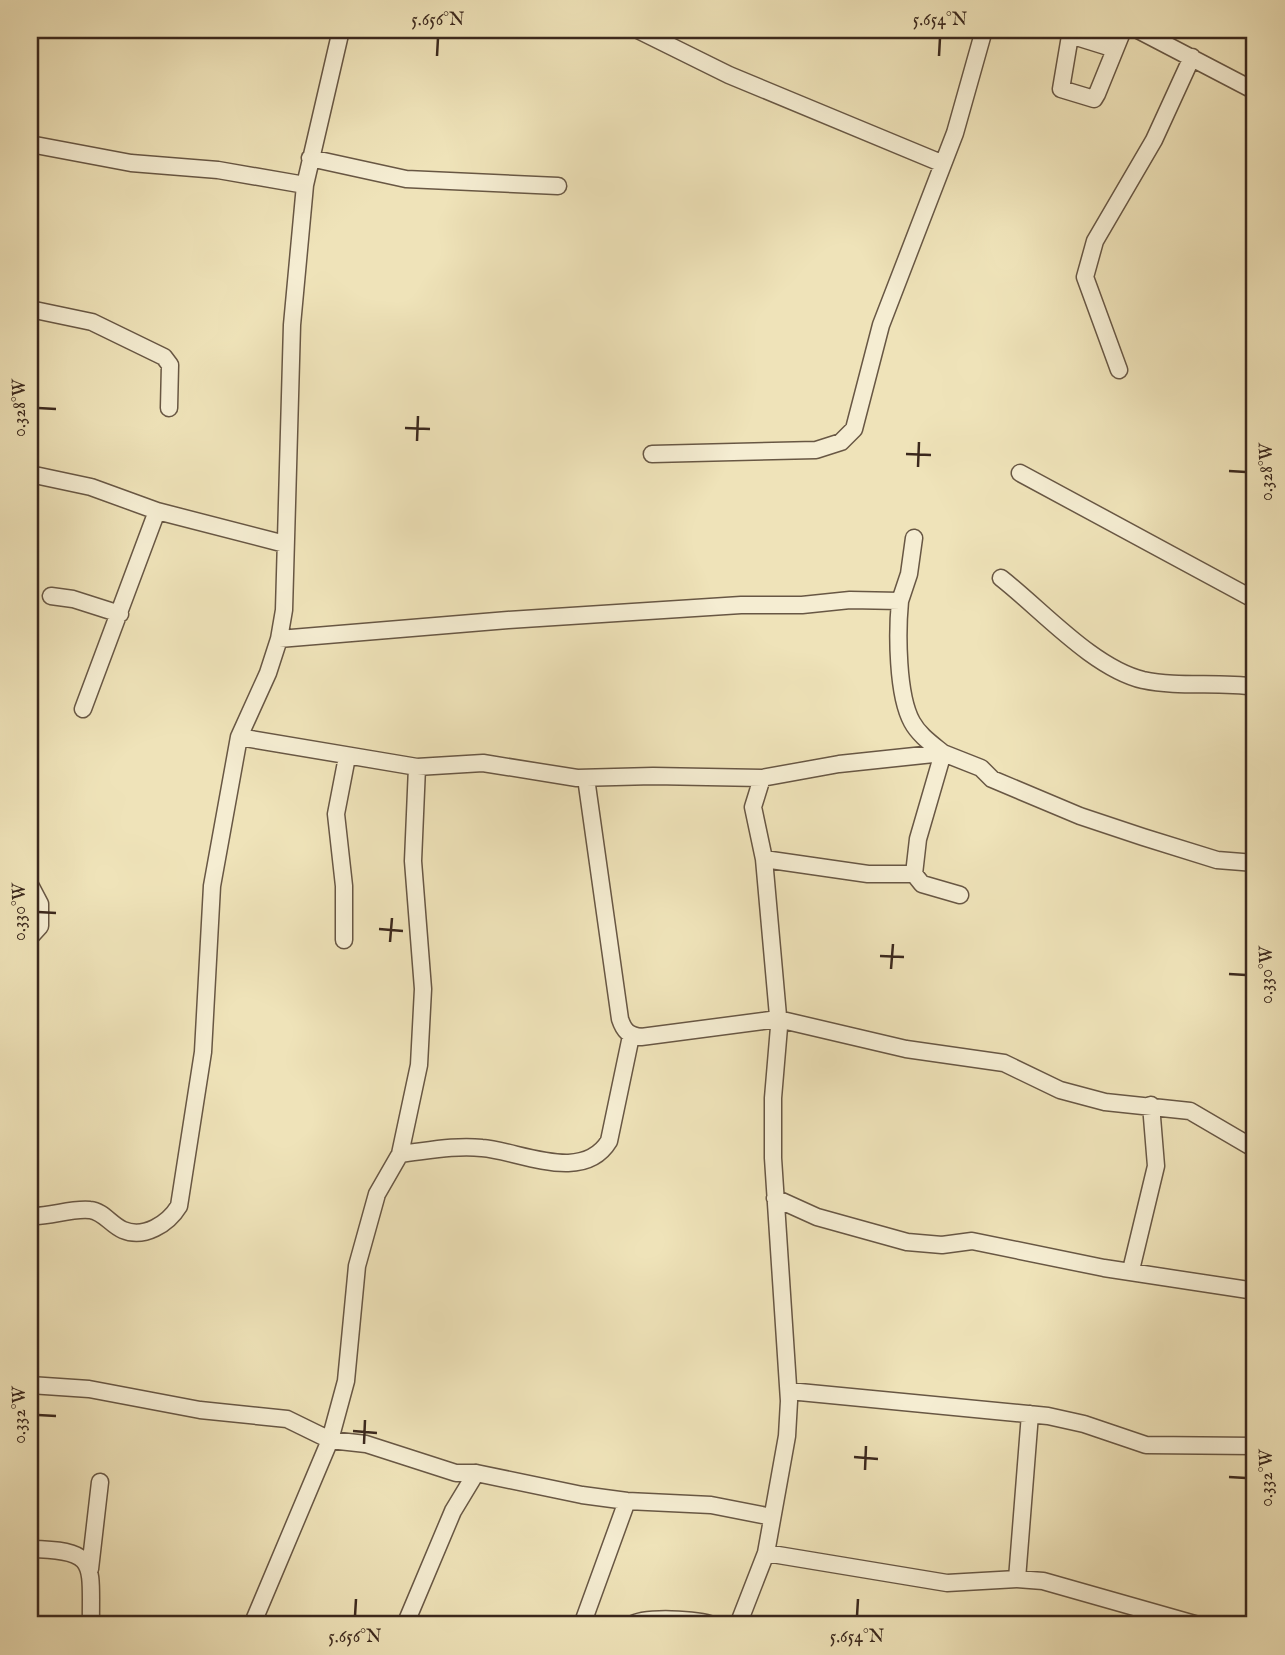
<svg xmlns="http://www.w3.org/2000/svg" width="1285" height="1655" font-family="'IM FELL English',serif">
<style>
.lines{fill:none;stroke-linecap:round;stroke-linejoin:round}
.minor-casing{stroke:#685744;stroke-width:19}
.minor{stroke:#f5edd2;stroke-width:16}
.ticks{fill:none;stroke:#3b281d;stroke-width:2.5}
.neatline{fill:none;stroke:#3b281d;stroke-width:2.5}
.ticks-label{font-size:18px;text-anchor:middle;fill:#3b281d}
</style>
<rect width="100%" height="100%" fill="#efe3b9"/>
<filter id="stains"><feTurbulence type="fractalNoise" baseFrequency=".00286" numOctaves="4"/><feColorMatrix values="0 0 0 0 .2 0 0 0 0 .09 0 0 0 0 .02 0 0 0 .5 -.17"/></filter>
<radialGradient id="worn" r=".72"><stop offset=".6" stop-color="#630" stop-opacity="0"/><stop offset="1" stop-color="#630" stop-opacity=".3"/></radialGradient>
<g class="lines">
<defs>
<path id="minor" d="M638,30L729,75L941,163
M1071,30L1061,89L1094,99L1097,94L1123,30
M1138,30L1255,91
M1070,35L1115,49
M30,144L131,163L218,170L305,185L341,30
M310,158L406,179L558,186
M30,309L92,322L164,357L170,365L169,408
M1119,370L1085,277L1095,241L1154,140L1192,57
M652,454L816,450L841,442L854,429L881,325L955,133L984,30
M1020,473L1255,600
M30,474L91,487L157,511L285,544
M1001,578C1042,610 1093,668 1143,680C1180,688 1218,681 1255,687
M51,596L73,599L120,614
M900,601L909,574L914,538
M279,639L508,620L741,605H802L850,600L900,601C897,632 897,695 912,722C919,735 932,744 943,753L918,839L914,874L922,884L960,895
M83,709L157,511
M239,737L417,767L483,763L577,778L653,776L762,778L839,764L943,753L981,768L992,779L1080,816L1143,837L1217,860L1255,863
M586,778L620,1019C624,1031 628,1035 641,1037L778,1019L906,1049L1004,1063L1060,1090L1105,1102L1190,1111L1255,1149
M764,859L868,874H914
M30,885L40,904V926L30,937
M344,940V886L336,814L347,757
M400,1154C427,1151 455,1145 482,1148C520,1151 583,1184 609,1141L631,1036
M775,1198L817,1217L907,1242L942,1245L972,1241L1104,1268L1255,1291
M30,1216C51,1217 70,1208 90,1210C103,1211 111,1225 123,1230C144,1239 168,1224 179,1206L203,1052L212,886L239,737L268,673L279,639L284,610L292,325L305,185
M1131,1270L1156,1166L1151,1105
M30,1385L89,1389L200,1410L287,1419L330,1440L366,1444L456,1473H476L582,1495L627,1501L711,1505L772,1517
M789,1391L1048,1416L1084,1424L1146,1445L1255,1446
M30,1549C100,1550 90,1564 91,1625
M766,1553L947,1583L1017,1579L1043,1581L1198,1625
M90,1569L100,1482
M1017,1579L1030,1414
M252,1625L330,1440L346,1381L357,1266L377,1194L400,1154L419,1065L423,989L413,861L417,767
M405,1625L453,1511L476,1473
M582,1625L627,1501
M631,1625C644,1616 698,1619 713,1625
M738,1625L766,1553L787,1436L789,1401L773,1158V1098L779,1027L764,859L753,807L762,778"/>
</defs>
<use href="#minor" class="minor-casing"/>
<use href="#minor" class="minor"/>
</g>
<path class="ticks" d="M437,56L438,38M939,56L940,38M38,408L56,409M405,428L430,429M417,441L418,416M906,454L931,455M918,467L919,442M1229,471L1246,472M38,912L56,913M379,929L403,931M390,942L392,918M880,956L904,957M891,969L893,944M1229,974L1246,975M38,1415L56,1416M353,1431L377,1433M364,1444L365,1420M854,1457L878,1459M865,1470L866,1446M1229,1477L1246,1478M355,1616L356,1599M857,1616L858,1599"/>
<rect width="1285" height="1655" fill="none" stroke="#efe3b9" stroke-width="77"/>
<rect x="38" y="38" width="1208" height="1578" class="neatline"/>
<g class="ticks-label">
<text x="438" y="25">5.656°N</text>
<text x="940" y="25">5.654°N</text>
<text transform="translate(19 408) rotate(-90)" y="6">0.328°W</text>
<text transform="translate(1266 472) rotate(-90)" y="6">0.328°W</text>
<text transform="translate(19 912) rotate(-90)" y="6">0.330°W</text>
<text transform="translate(1266 975) rotate(-90)" y="6">0.330°W</text>
<text transform="translate(19 1415) rotate(-90)" y="6">0.332°W</text>
<text transform="translate(1266 1478) rotate(-90)" y="6">0.332°W</text>
<text x="355" y="1642">5.656°N</text>
<text x="857" y="1642">5.654°N</text>
</g>
<rect width="100%" height="100%" filter="url(#stains)"/>
<rect width="100%" height="100%" fill="url(#worn)"/>
</svg>
